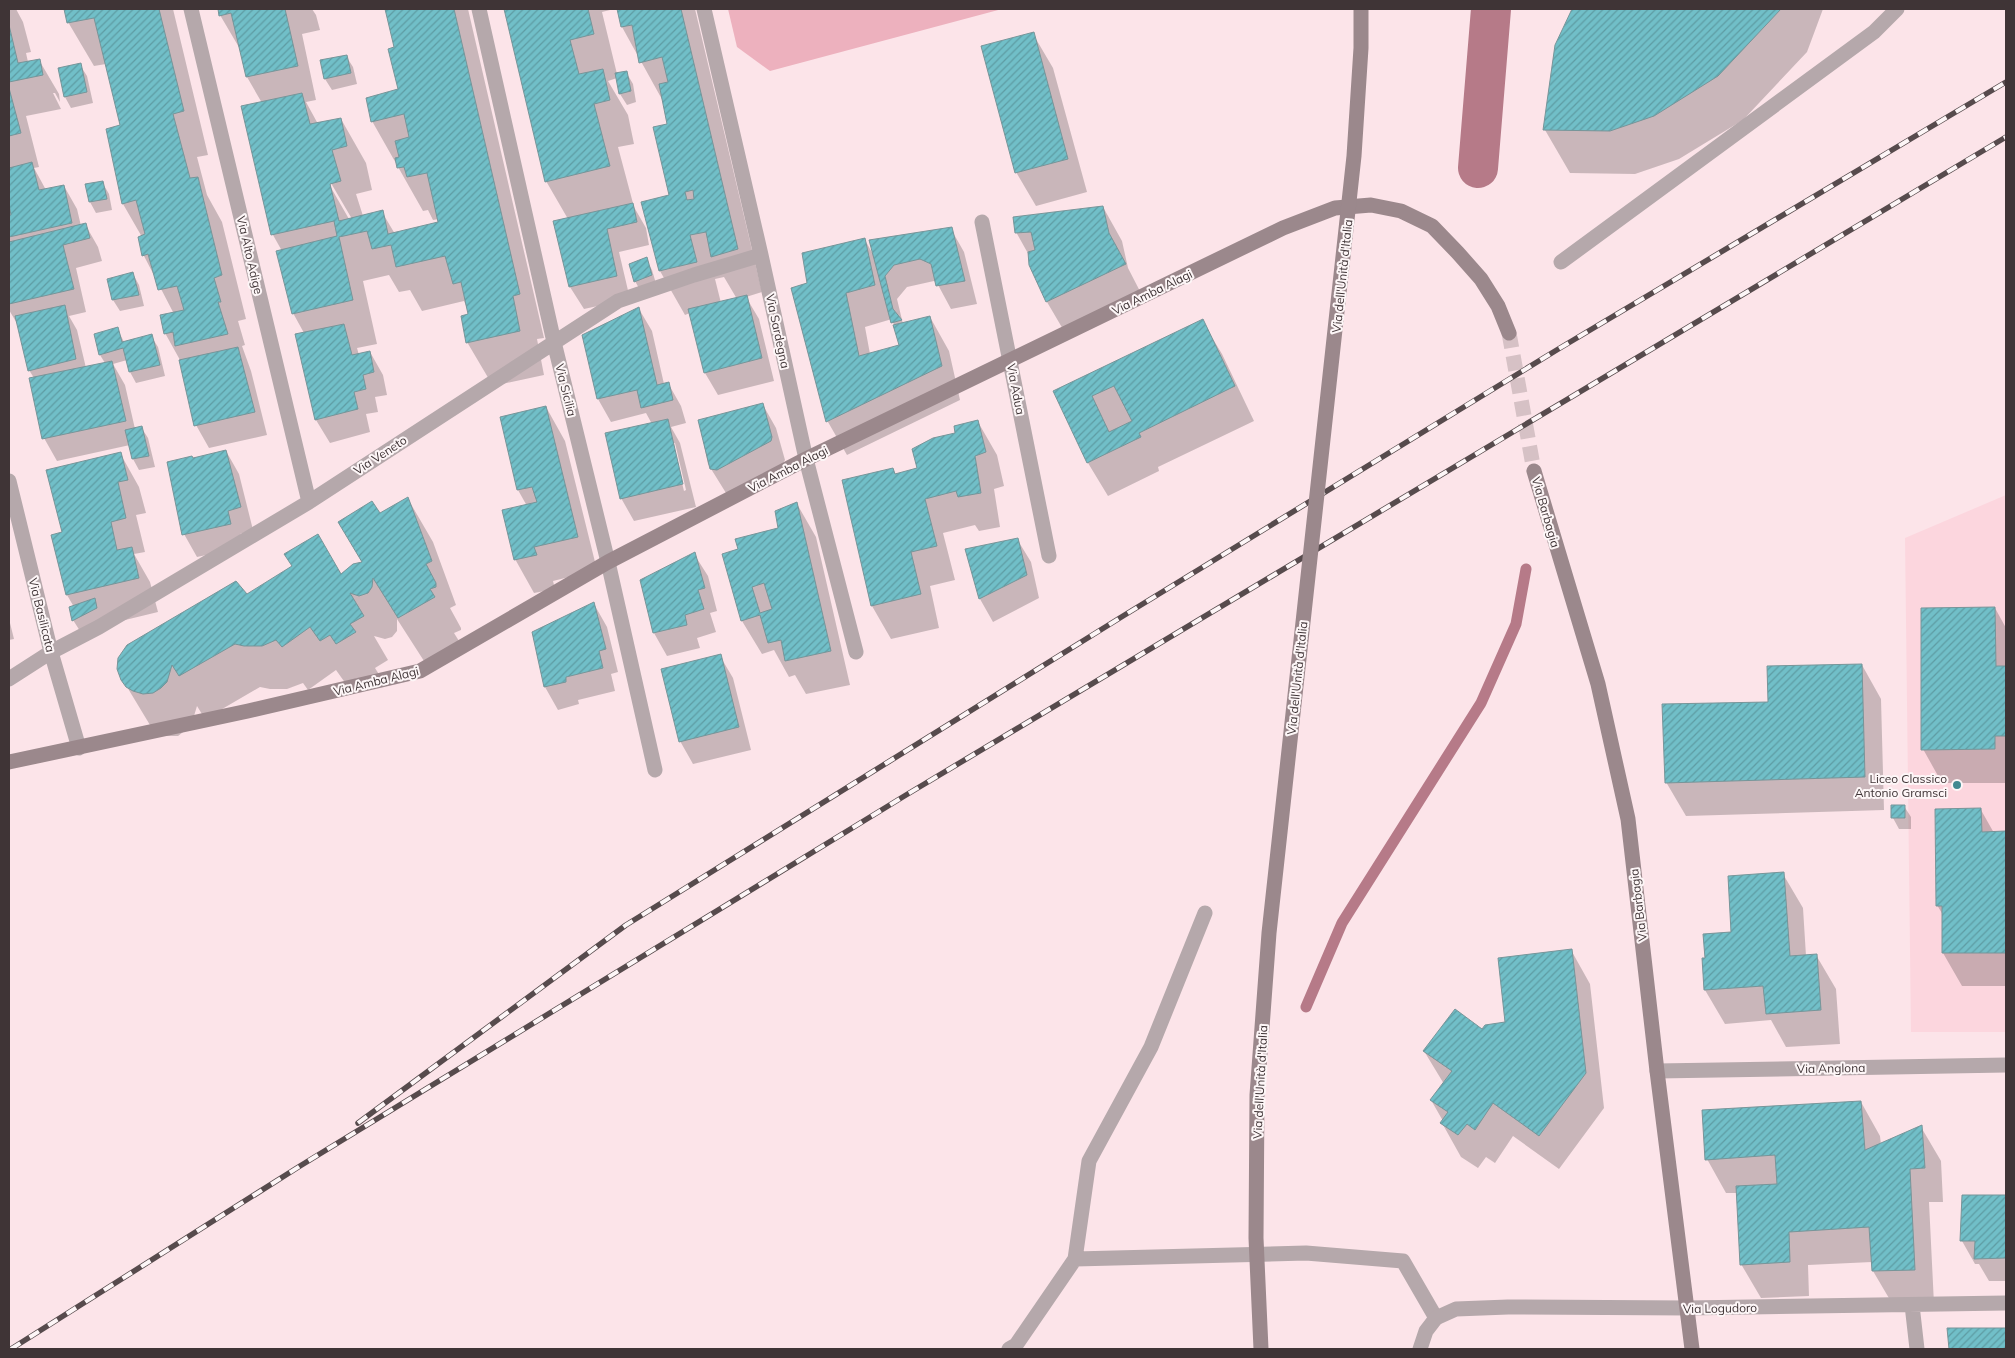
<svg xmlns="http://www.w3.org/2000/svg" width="2015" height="1358" font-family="Mulish,sans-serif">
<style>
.built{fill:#fcd6de}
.garden{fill:#edb1be}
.shadow{fill:#0003;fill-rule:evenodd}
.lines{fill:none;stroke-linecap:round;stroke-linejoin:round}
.stream{stroke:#b67a88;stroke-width:11}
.canal{stroke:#b67a88;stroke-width:40}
.building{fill:url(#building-hatch);stroke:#779599;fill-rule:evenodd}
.secondary-tunnel{stroke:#d6c1c5;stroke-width:15;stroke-dasharray:15 8;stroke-linecap:butt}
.lane{stroke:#b5a8ab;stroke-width:15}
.street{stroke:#b5a8ab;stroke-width:15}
.secondary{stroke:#9b888c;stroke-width:15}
.rail-casing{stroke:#574b4d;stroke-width:5.5}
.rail{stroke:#fdf6f7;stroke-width:4;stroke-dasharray:11;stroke-linecap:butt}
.secondary-bridge{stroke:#9b888c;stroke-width:15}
.poi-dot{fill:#428991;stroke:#fdf6f7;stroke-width:2}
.labels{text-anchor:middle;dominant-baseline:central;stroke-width:4;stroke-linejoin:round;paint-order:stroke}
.street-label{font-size:12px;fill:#3f3436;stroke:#fdf6f7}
.poi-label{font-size:12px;fill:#3f3436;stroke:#fdf6f7;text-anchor:end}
</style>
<defs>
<pattern id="building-hatch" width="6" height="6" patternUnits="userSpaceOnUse" patternTransform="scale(1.25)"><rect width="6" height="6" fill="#71bfc8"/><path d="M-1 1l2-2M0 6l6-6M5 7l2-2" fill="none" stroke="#5e9ca3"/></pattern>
</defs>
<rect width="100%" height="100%" fill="#fce4e9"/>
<path class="built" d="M2006,495V1032H1911L1905,538Z"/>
<path class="garden" d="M728,9H1002L770,71L737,47Z"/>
<path class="shadow" d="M9,9H16L23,22L31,52L26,53L28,62L39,60L59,94L60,102L55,93H53L61,109L26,116L39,167L34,168L46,190L64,186L77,209L81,226L85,224L98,247L102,261L76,268L86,312L69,316L77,330L86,368L105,363L100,355L117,328L124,342L151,336L158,347L165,376L136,383L130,372L127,360L113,364L125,385L135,429L141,427L148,438L155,467L139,470L133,459L130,445L57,461L44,438L34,378L29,370L18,325L9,310Z
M65,9H173L208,155L197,157L207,195L222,222L246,319L238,321L245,345L242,346L251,371L267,435L209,448L196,425L180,360L165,333L174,314L144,256L140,238L142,237L123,204L108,130L122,126L106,64L94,66L68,22Z
M219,9H312L316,15L320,30L302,34L316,100L306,102L318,124L341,119L366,163L372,190L356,194L363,216L382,212L395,234L440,222L439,219L433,220L428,210L423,211L372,121L400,90L396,48L387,9H468L544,338L537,339L544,375L493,386L467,342L470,315L464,301L422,311L410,290L399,292L389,275L363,281L377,344L357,348L359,355L370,352L383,375L387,395L375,397L378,412L366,414L370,432L330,443L316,420L297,335L304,333L293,313L282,251L273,235L242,107L262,103L247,77L240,49L220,15ZM328,178L352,219H349L326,179Z
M505,9H614L602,12L617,74L626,72L633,84L636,102L627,105L620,94L617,78L608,81L628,115L634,144L618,147L634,207L646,228L649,245L619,252L630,299L584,309L570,287L568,219L546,181Z
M619,9H695L762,292L746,297L759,319L774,381L718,395L705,373L690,313L685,315L660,271L643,203L671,196L668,125L664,103L622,27ZM724,277L737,299L721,303L715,279Z
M1573,9H1823L1807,52L1743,120L1679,159L1635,174L1570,173L1545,130L1557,46Z
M1033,34L1053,68L1087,192L1036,206L1016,172Z
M346,56L353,67L357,84L332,90L325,79L322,61Z
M80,65L87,76L93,103L71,108L65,97Z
M102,182L109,194L112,210L96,213L90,202Z
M1103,207L1122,241L1128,268L1144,299L1067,336L1047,302L1031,265L1030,257L1016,232Z
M951,229L964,252L977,304L951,309L937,283L934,281L907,287L897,299L903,324L930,317L949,351L960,400L847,455L828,422L792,288L809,284L865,240L874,256ZM892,319L901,345L870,354L865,327Z
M646,259L652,270L657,287L641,292L635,281Z
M133,274L139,285L144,306L120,311L113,300L108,280Z
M639,309L652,331L664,384L668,383L681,406L686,423L671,427L680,443L696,507L634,521L621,498L652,424L646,413L611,422L598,399ZM672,443H675L686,490L684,491Z
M1202,321L1222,354L1254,421L1158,467L1159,471L1108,496L1088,463L1054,391Z
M763,405L776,428L785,460L782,465L726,493L708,464L699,421Z
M546,407L565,441L597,570L553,581L555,589L534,593L515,559L527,506L518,490L501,418Z
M978,422L997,455L1004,486L994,489L1000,527L979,531L975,525L943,533L955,580L930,586L939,628L891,639L872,606L893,470L896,475L919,469L957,434Z
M226,451L239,474L253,530L240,534L243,547L197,557L184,534L192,460Z
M120,453L139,487L146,513L136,515L145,552L134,554L150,582L158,612L80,631L73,620L71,608L74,607L67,595L63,533Z
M408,499L433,542L456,605L450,608L461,628V630L454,633L459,641L424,661L397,619V631L392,637L385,639L374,636L388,660L375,668L380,676L362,686L357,678L346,684L336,670L308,690L303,683L287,689H270L260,687L205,719L197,706L191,726L178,736H165L153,730L121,677L246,596L341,576L363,563L379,515Z
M797,504L816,537L850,685L806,694L795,675L789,677L774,650L762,654L742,621L724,554L740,550L779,529Z
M1017,539L1031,562L1039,598L993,622L980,599L966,550Z
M694,554L708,576L717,611L710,613L716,632L697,638L700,648L667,656L654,633Z
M594,604L607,627L618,672L611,674L615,691L578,700L579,704L558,710L545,687L534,633Z
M1995,608L2006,628V783H1942L1923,749Z
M9,619L14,639L9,640Z
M720,656L733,678L751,750L693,764L680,741Z
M1862,665L1881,699L1884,810L1686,816L1666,782L1769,703Z
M1904,806L1911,817V829H1899L1893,818Z
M1981,810L1994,833H2006V986H1962L1943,953V915L1937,905Z
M1783,874L1803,908L1806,956L1816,955L1836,989L1840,1044L1786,1047L1771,1020L1725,1024L1705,990L1733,933Z
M1571,950L1590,984L1604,1108L1559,1169L1513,1136L1495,1163L1486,1157L1478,1168L1461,1157L1442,1123L1443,1121L1431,1100L1444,1084L1424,1051L1506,1023Z
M1861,1102L1880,1136L1881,1145L1921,1127L1941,1161L1943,1202H1929L1934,1304L1893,1305L1873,1271L1872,1262L1808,1265L1809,1296L1761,1298L1741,1264L1737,1193H1726L1707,1159Z
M1963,1196H2006V1281H1989L1979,1264H1975L1962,1241Z
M1949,1329H2006V1349H1950Z"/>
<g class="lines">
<path class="stream" d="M1306,1007L1342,923L1481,703L1516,624L1526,569"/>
<path class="canal" d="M1478,168L1491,9"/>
</g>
<path class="building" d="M64,9H159L184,111L173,114L190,178L198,177L222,275L214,278L221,302H218L228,334L175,346L173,332L164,334L160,315L184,310L177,286L158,290L148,254L142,256L138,237L145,234L136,200L122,204L106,129L120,125L94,18L67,23Z
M218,9H285L298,66L246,77L231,13L219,16Z
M385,9H454L520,294L513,296L520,331L466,343L461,316L468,314L461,282L453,284L445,256L396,267L391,245L372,249L367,231L339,237L353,300L292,314L276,251L337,236L334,221L271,235L241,106L302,93L310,124L341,118L347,146L332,150L341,181L330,184L339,221L383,210L388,234L438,222L427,173L407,177L404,167L397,168L395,158L399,157L395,141L409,137L404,114L371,122L366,98L398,89L388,49L394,47Z
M504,9H588L594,34L570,40L579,74L603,69L610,100L594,104L610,166L545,182Z
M617,9H681L738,249L711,257L706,232L690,235L697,262L659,271L641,202L669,195L653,127L667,124L659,84L668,82L662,57L639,63L632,25L621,27ZM693,190L694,199L687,200L685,192Z
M1572,9H1781L1718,76L1654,116L1610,131L1543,130L1555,45Z
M9,25L18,63L40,59L43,75L9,82Z
M1034,32L1068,159L1015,173L981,46Z
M347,55L351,73L324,79L320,60Z
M81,63L87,92L64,97L58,68Z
M627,71L631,91L619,94L615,73Z
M9,88L21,133L9,136Z
M32,162L39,190L64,185L72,223L9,237V215H11L9,205V168Z
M103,181L107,199L89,202L85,184Z
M633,203L637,222L607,229L617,276L569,287L553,221Z
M1103,206L1109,233L1126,264L1046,302L1029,265L1028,252L1035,250L1031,232L1015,233L1013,217Z
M86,223L90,238L63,245L74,289L9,304V242Z
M952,227L965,281L936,286L931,264L920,259L894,265L885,276L893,309L902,320L891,323L869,240Z
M865,238L875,285L846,293L859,356L899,345L893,325L930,316L942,366L826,422L791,288L807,283L802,253Z
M647,257L652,275L634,282L629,264Z
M133,272L139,295L112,300L107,279Z
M747,295L762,358L704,373L688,309Z
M65,305L76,359L28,371L15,316Z
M639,307L657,385L669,382L673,400L641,408L637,390L597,399L582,335Z
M1203,319L1235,386L1139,433L1141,437L1087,463L1053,391ZM1114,386L1132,421L1109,432L1092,396Z
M344,324L352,355L370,351L374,372L363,375L366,389L354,392L358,409L315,420L295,334Z
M118,327L122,342L152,334L160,365L129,372L123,348L99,355L94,334Z
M238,347L255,412L194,426L179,360Z
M112,361L126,421L42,439L29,378Z
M763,403L772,437L771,441L717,470L710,469L698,420Z
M546,406L578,537L534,547L537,555L514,560L502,510L537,502L532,487L517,490L500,417Z
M668,419L683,484L620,499L605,433Z
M978,420L986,452L975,456L981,493L958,497L956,491L925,499L937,546L911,552L921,594L871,606L842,480L893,468L895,474L917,468L912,449L933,438L955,433L954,426Z
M142,426L149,456L132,459L125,430Z
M226,450L241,507L228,511L231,524L182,535L167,462L192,456L193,458Z
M121,452L128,480L118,482L126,518L111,522L117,550L132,547L139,578L66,595L51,535L62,532L46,470Z
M408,497L432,561L426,564L436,583V587L430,589L435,597L398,618L373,578L372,587L368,593L359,596L350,593L364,616L350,624L356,632L336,644L330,635L320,641L310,627L282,647L276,640L262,646H244L235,644L179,676L172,665L167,682L161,688L153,693L143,694L133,691L126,687L121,680L117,669L118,658L127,645L236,581L247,594L292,566L284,554L318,534L341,574L353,564L362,562L338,522L372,501L380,513Z
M797,502L831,651L785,661L781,640L768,643L760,615L741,621L722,554L738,549L735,539L778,528L775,511ZM764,583L772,609L760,613L752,587Z
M1018,538L1027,575L979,599L965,549Z
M695,552L705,588L698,590L704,609L685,615L687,625L653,633L640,580Z
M95,598L97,608L72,621L69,607Z
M594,602L606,649L599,651L603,668L566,677V682L544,687L532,632Z
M1995,607L1996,666H2006V736H1995V749L1921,750V608Z
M721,654L739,727L679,742L661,669Z
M1862,664L1865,777L1665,783L1662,704L1768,702L1767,666Z
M1891,805H1905V818H1891Z
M1981,808L1982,832L2006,831V953H1942V906H1936L1935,809Z
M1784,872L1790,956L1817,954L1821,1010L1766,1014L1763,986L1704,990L1702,958H1705L1703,934L1731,932L1728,876Z
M1572,949L1586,1073L1539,1136L1493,1103L1475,1130L1467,1124L1458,1135L1440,1123L1448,1112L1430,1100L1452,1071L1423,1051L1455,1009L1482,1029L1485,1025L1505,1022L1498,958Z
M1861,1101L1865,1150L1922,1125L1925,1168L1910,1169L1915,1270L1872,1271L1869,1227L1789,1232L1790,1262L1740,1265L1736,1186L1777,1184L1775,1155L1705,1160L1702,1110Z
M1962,1195H2006V1258L1974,1259L1975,1241H1960Z
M1947,1328H2006V1349H1949Z"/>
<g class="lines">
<path class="secondary-tunnel" d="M1509,333L1534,471"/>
<path class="lane" d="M1561,262L1874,32L1897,9
M1075,1259L1089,1161L1151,1047L1205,913
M1009,1349L1016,1345L1075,1259L1306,1253L1403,1261L1436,1318"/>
<path class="street" d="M191,9L309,502
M479,9L554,342L608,562L655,770
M704,9L761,255L806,459L856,652
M982,222L1049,556
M9,481L51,652L79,748
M9,679L51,652L99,627L309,502L618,301L694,275L761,255
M1657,1071L2006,1065
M1912,1305L1917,1349
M1420,1349L1426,1331L1436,1318L1456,1309L1508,1307L1688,1308L2006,1303"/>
<path class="secondary" d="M1534,471L1598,684L1628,819L1657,1071L1692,1349
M9,762L248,711L420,671L608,562L806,459L1283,228L1335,208L1371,205L1401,211L1432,226L1458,253L1481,279L1498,306L1509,333"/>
<defs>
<path id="rail" d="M358,1123L626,925L1123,616L1560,348L2006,82
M11,1349L300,1166L906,795L2006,137"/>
</defs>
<use href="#rail" class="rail-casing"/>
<use href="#rail" class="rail"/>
<path class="secondary-bridge" d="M1261,1349L1256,1238L1257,1095L1269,933L1354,156L1361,48V9"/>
</g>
<circle class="poi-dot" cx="1957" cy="785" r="5"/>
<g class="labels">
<g class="street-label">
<text transform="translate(250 255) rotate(77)">Via Alto Adige</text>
<text transform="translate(1342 276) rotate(-84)">Via dell'Unità d'Italia</text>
<text transform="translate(1152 292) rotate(-26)">Via Amba Alagi</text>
<text transform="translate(778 331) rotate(78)">Via Sardegna</text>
<text transform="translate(1016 389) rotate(79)">Via Adua</text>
<text transform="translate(566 390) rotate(76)">Via Sicilia</text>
<text transform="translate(380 455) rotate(-33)">Via Veneto</text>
<text transform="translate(788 469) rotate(-27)">Via Amba Alagi</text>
<text transform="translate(1546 512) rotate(74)">Via Barbagia</text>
<text transform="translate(42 615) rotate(76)">Via Basilicata</text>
<text transform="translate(1297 678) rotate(-84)">Via dell'Unità d'Italia</text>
<text transform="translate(376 681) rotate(-14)">Via Amba Alagi</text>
<text transform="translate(1638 905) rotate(-97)">Via Barbagia</text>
<text transform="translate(1831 1068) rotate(-1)">Via Anglona</text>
<text transform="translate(1260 1082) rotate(-87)">Via dell'Unità d'Italia</text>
<text transform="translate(1720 1308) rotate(-1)">Via Logudoro</text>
</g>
<g class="poi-label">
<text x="1947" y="778">Liceo Classico<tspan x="1947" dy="14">Antonio Gramsci</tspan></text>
</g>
</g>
<rect width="2015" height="1358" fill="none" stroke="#3f3436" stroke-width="20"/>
</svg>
